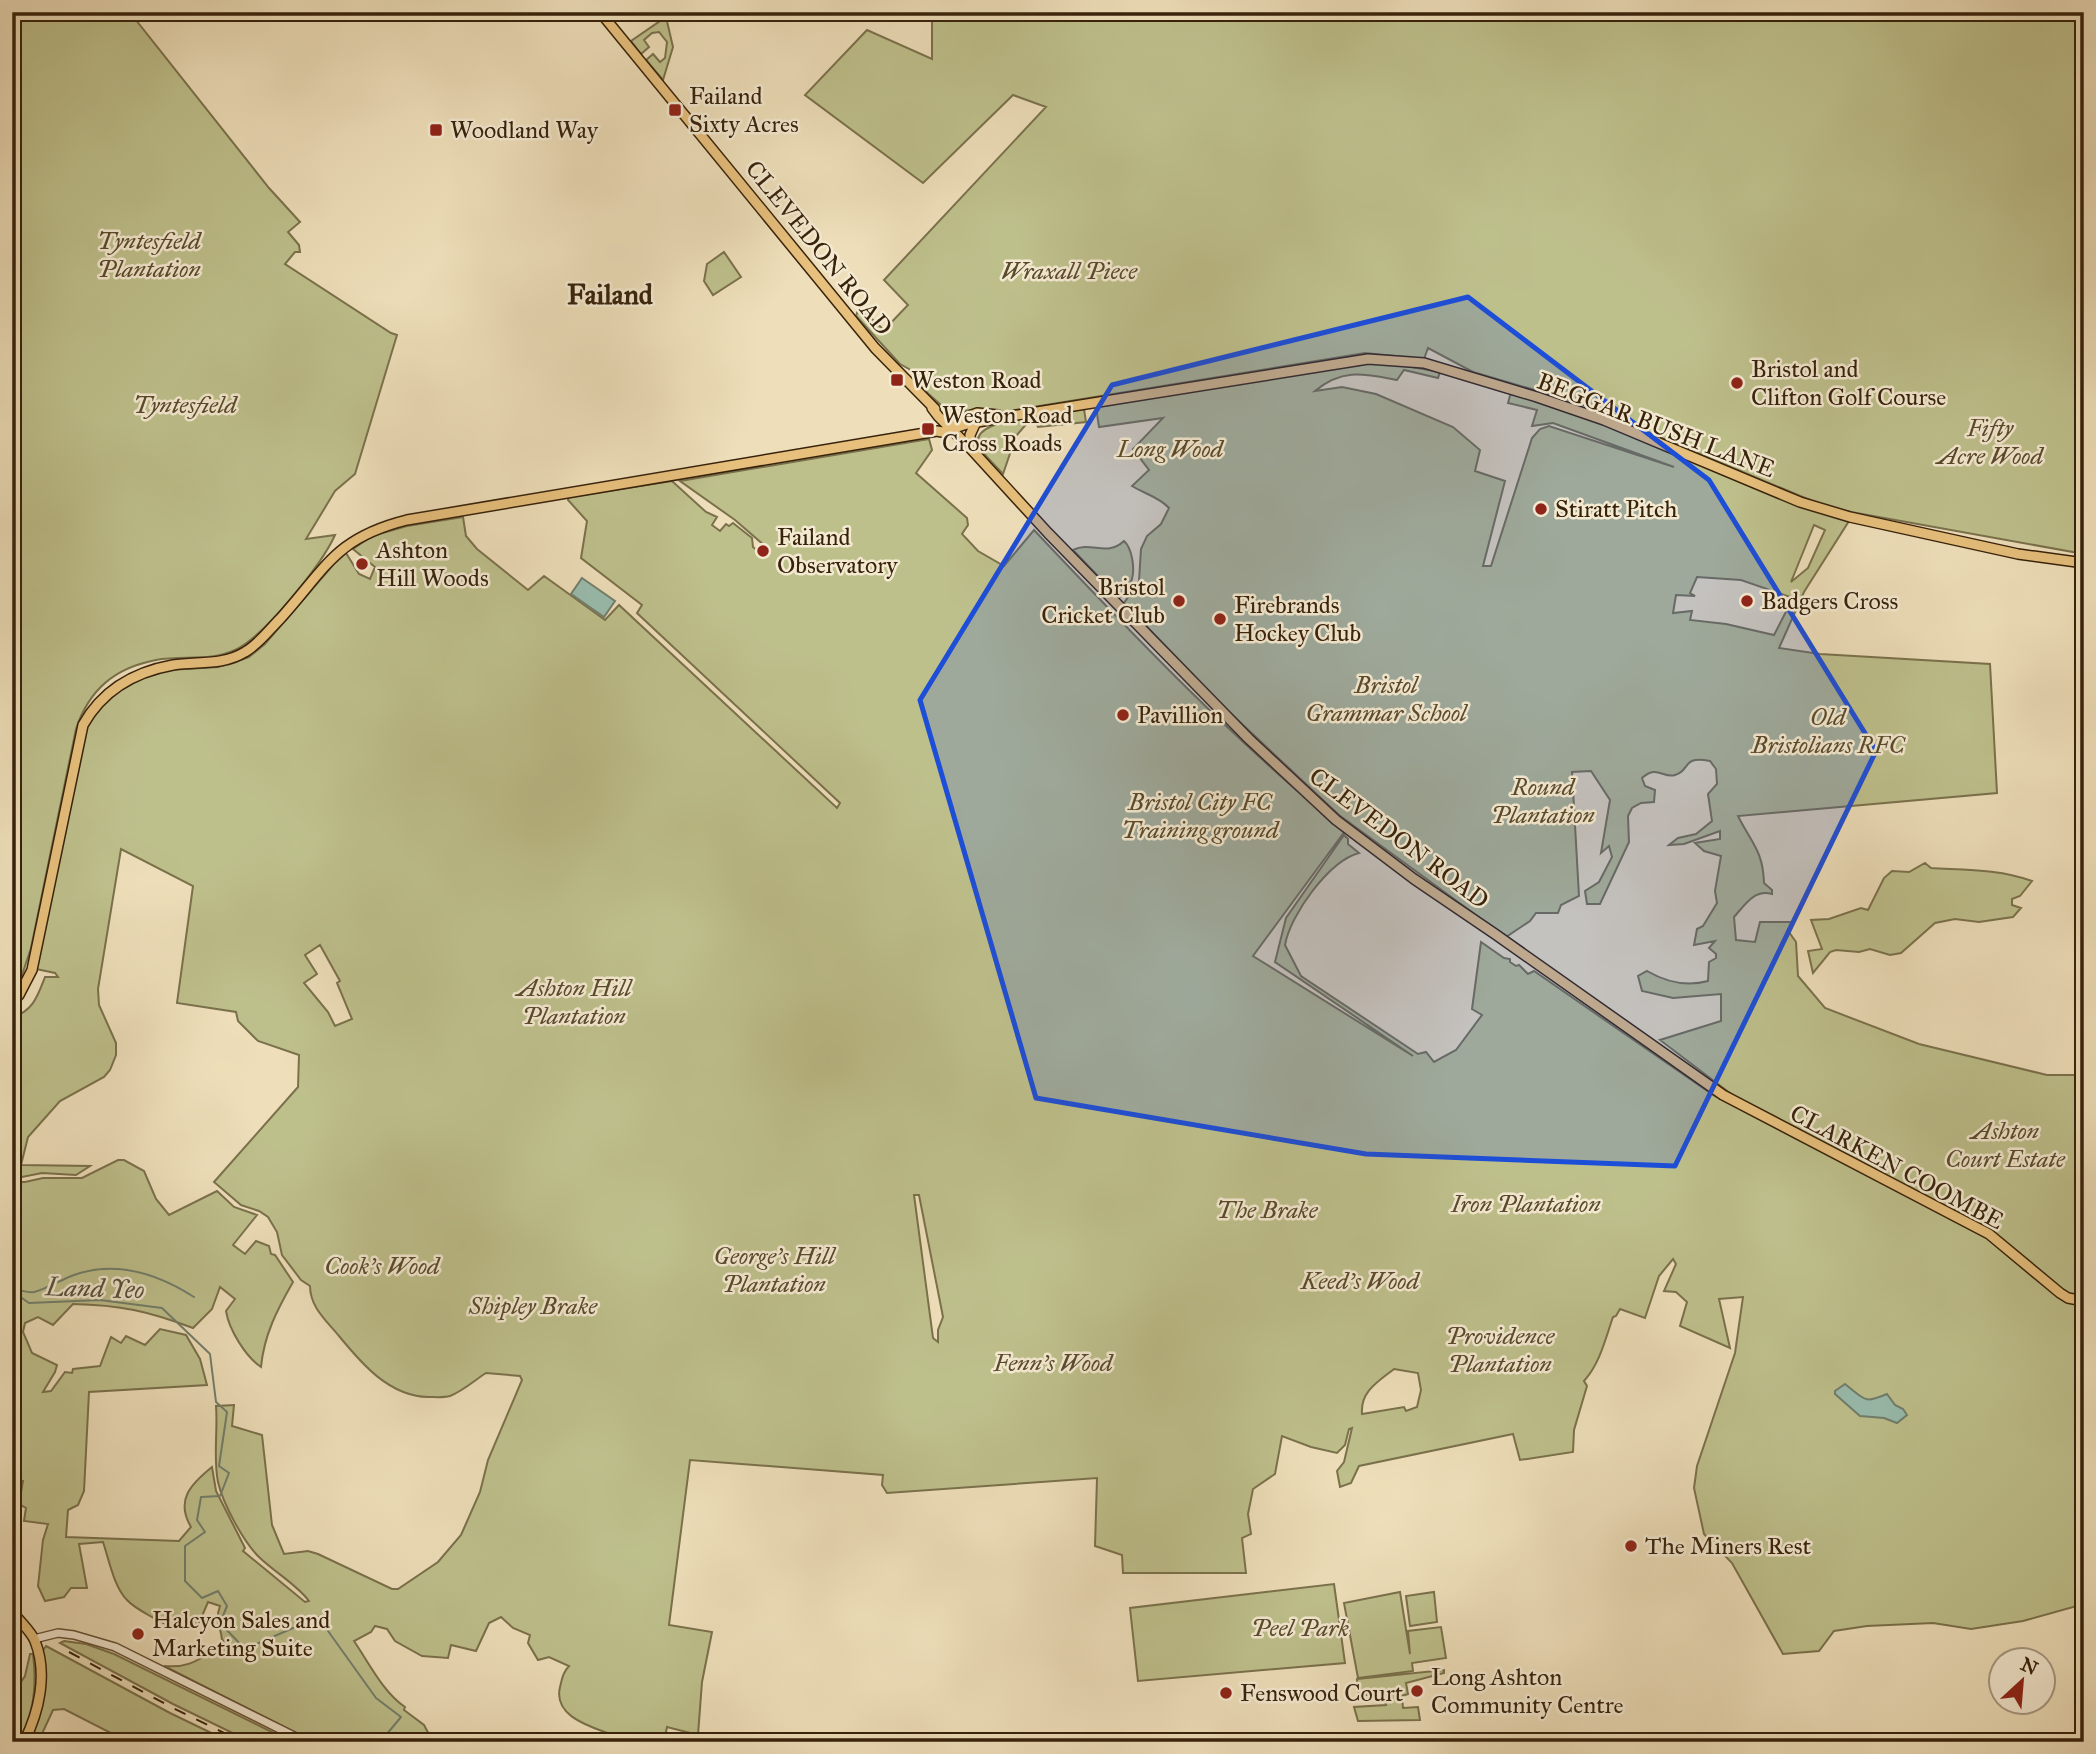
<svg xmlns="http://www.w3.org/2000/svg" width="2096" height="1754" font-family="'IM FELL Great Primer',serif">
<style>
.green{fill:#bec08c;stroke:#7a714c;stroke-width:2;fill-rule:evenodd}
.water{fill:#99bdaf;stroke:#727f6d;stroke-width:2}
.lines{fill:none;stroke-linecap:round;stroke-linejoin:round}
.stream{stroke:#727f6d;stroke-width:2}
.minor-casing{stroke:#655137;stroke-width:10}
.major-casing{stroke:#37220b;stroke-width:12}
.minor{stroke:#f4ead2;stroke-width:7}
.major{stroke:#e7c07d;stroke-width:9}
.rail{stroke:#37220b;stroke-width:2;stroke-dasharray:12 12;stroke-linecap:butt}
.marked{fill:#1d4ed8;fill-opacity:0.2;stroke:#1d4ed8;stroke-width:5;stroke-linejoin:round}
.poi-dot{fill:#8f2418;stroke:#f4ead2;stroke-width:2.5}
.labels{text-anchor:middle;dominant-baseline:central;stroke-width:5;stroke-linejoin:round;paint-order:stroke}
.poi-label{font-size:24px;fill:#37220b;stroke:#f4ead2;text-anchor:start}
.park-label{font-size:24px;font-style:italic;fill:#594a2b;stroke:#f4ead2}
.street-label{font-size:24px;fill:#37220b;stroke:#f4ead2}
.water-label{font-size:26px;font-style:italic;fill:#54503c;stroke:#f4ead2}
.quarter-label{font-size:28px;font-weight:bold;fill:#37220b;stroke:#f4ead2}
</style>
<rect width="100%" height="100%" fill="#eedfba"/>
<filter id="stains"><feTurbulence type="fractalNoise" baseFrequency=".00286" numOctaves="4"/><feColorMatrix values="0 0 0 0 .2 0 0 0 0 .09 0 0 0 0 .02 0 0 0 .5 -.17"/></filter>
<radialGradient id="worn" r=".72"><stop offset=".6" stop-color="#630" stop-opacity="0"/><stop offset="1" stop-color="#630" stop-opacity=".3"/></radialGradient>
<path class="green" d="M12,12H134L132,15L269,188L300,222L288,232L299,245L300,252H295L285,264L391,333L397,335L355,474L335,491L306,539L335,535C322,564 264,637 235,650C210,662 182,655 156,660C114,668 89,690 76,729L31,948L21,978L12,990Z
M932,12H2084V554L1829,508L1576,402L1473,372L1428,348L1424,359L1365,353L1003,412L978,409L950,413L923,389L909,369L900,364L856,316L859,307L884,330L908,305L884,280L1046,107L1013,95L923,183L805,95L867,30L932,59Z
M666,17L673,47L663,80L646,60L653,54L660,62L665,58L667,42L659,32L652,33L644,40L649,47L641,54L631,41Z
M724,252L741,277L713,295L704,281L707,264Z
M1368,363L1400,365L1440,372L1438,378L1404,370L1397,380C1364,374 1343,368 1315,391L1342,387L1376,394L1453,427L1480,450L1475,471L1505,481L1483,566H1491L1532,438L1540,429L1549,426L1674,467L1553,423L1532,426L1537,410L1508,403L1511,392L1571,410L1802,506L1849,521L1804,592L1779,648L1820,654L1990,664L1997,793L1738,816C1752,844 1763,851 1764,883L1772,890V894C1754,889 1745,905 1734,917L1736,940L1755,942L1760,922H1791L1789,932L1796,942L1798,976L1825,1008L1919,1044L2047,1075H2084V1604L2023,1621L1971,1629L1933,1623L1867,1626L1834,1631L1819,1651L1783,1654L1732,1563L1704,1534L1694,1488L1697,1466L1735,1353L1743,1297L1719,1299L1730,1348L1680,1326L1687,1302L1676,1292L1664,1291L1676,1264L1673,1259L1659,1276L1645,1318L1620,1309L1616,1316L1613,1317C1605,1340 1600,1363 1584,1381L1587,1386L1574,1430L1573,1452L1520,1460L1513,1434L1359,1466L1351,1483L1340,1487L1337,1471L1344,1462L1352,1428L1349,1429L1345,1445L1337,1453L1311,1447L1282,1436L1275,1474L1253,1489L1248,1514L1251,1534L1242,1538L1246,1573H1123L1122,1555L1095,1546L1097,1478L887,1493L882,1485L883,1475L690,1460L669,1625L712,1632L702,1682L698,1735L667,1727L664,1742H607L610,1734C589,1726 553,1716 560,1687C562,1679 563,1672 569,1666L549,1657L538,1660L528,1643L530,1635L513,1628L501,1617L489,1623L476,1651L451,1645L448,1658L422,1656L395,1641L387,1629L375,1626L371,1632L354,1641C369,1663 383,1692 405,1707L404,1710L424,1725L433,1742H314L164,1666C195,1669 203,1654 228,1643L222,1640C221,1625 214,1623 220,1606L208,1602L197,1628L181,1623L176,1629C164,1624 135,1609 127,1600C114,1587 109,1560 103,1542L79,1544L87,1588H71L64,1597L45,1601L38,1586L43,1540L48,1524L24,1521L26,1508L19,1504L23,1481H12L14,1360L12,1178L18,1182H25L43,1178H82L118,1160H124L144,1171L156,1199L169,1215L217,1191L234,1207L257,1215L233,1245L245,1254L256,1241L269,1246L271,1254L275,1255L293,1282C277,1310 264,1335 261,1367C246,1357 229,1330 226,1311L235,1299L220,1287L212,1309L193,1328C148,1311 120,1305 73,1304L53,1325L38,1317L25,1323L23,1332L32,1353L57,1365L55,1372L43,1392L51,1391L65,1372L72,1373L73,1369L100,1366L111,1337L121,1343L126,1336L145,1345L160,1329L186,1335L200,1359L207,1385L89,1392L84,1491L78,1505L68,1510L66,1537L179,1541L191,1527C175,1500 191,1484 212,1467L216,1491L245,1548L243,1551L305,1602L309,1601C297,1585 276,1573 260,1558C244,1543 223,1504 218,1482C213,1458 218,1431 216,1406L234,1405L232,1426L262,1435L272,1525L284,1554L308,1551L318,1554L392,1589H398L438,1562L461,1535L480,1492L488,1460L522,1380L520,1376L486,1373C475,1380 463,1391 450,1396C443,1398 435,1397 428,1397C389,1396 362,1364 339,1336C326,1320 310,1307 310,1286L301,1280L282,1255L277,1232L268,1217L259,1211L241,1205L214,1182L298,1087L299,1055L258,1041L238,1021L236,1012L177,1003L193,886L121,849L98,989L99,1005L116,1043V1055L110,1070L104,1077L60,1101L28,1137L21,1165L90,1166L76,1175L42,1173L22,1177L15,1173L14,1162L20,1132L18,1130L12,1095V1017C33,1012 38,995 45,977H58L55,973L36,969L87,727L104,699L143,676L169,670L218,667L249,657L265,644L333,565L346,553L359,574L370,579L375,567L353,549L372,536L407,526L463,517L466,536L477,549L528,590L544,576L605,620L619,605L837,808L840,803L637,613L642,605L581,558L587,521L568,500L569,497L672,481L706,512L717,517L712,525L720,531L726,524L729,526L733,523L752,538L753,547L763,555L769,551L765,546L735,520L680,481L929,439L932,450L916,473L967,518L968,525L962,534L978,551L1004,566L1034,530C1133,635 1233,740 1345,831L1253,956L1413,1056L1275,962L1286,918L1344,835L1348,839V844L1359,853C1329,861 1290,915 1285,945L1301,976L1418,1054L1426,1052L1434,1062L1456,1050L1482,1015L1472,1009L1481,942L1504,958L1510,959V962L1516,966L1519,965L1528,974L1534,971L1713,1095L1734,1106L1735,1097L1660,1040L1721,1021V994L1673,998L1642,991L1638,976L1647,971C1666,982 1686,987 1708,981L1709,962L1716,958V954L1709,948L1715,941L1694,945L1697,929L1703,926L1717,903L1715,891L1721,856L1704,851L1695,843L1720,839V831L1684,844L1669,845L1678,838L1696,834L1712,821L1708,794L1717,784L1716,769L1710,761C1681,755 1691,771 1675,775C1663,779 1657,764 1642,778L1645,786L1655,790L1654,802L1641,803L1632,808L1628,816L1629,842L1600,904H1587L1585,891L1599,882L1612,857L1609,846L1601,853L1610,800L1591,771L1572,772L1579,896L1561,905L1558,913H1536L1530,921L1506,937L1339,815L1227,710L1124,603L1139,581L1141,549L1147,536L1161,524L1169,508C1159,497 1145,494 1132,486L1149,470L1133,449L1163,418L1099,427L1096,407ZM1814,525L1825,530L1808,568L1791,582ZM1697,577L1741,580L1793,598L1774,635L1726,624L1690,620L1692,611L1673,613L1676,595L1695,596L1690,593ZM320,945L340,981L337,983L352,1019L335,1026L328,1012L304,983L317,974L305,955ZM914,1195H919L943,1317L938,1330V1342L933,1338ZM1394,1369L1418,1373L1421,1390L1417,1407L1406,1411L1404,1407L1362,1414C1360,1392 1377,1382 1394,1369Z
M1084,409L1086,422L1038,427L1034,417Z
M1028,417L1029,421L1016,436L1003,474C998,468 979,451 978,444C974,424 1015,420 1028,417Z
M1124,541C1132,548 1135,568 1132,579C1131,585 1123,593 1119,598L1073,550C1091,541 1107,557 1124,541Z
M1925,863L1931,868C1966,870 1999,869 2032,881L2020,896L2012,899V905L2021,908L2013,917L1979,922L1955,919L1935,923L1901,953L1890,955L1870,949L1859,952L1836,950L1830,952L1813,973L1808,951L1822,949L1811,920L1829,919L1861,908L1868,910L1884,878L1892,871L1909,872Z
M1334,1584L1345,1663L1138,1681L1130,1608Z
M1400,1592L1410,1654L1408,1631L1441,1627L1446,1658L1412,1663L1413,1671L1358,1678L1344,1603Z
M1434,1592L1437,1622L1410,1626L1406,1596Z
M64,1641L86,1644L114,1654L292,1742H251L173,1704L60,1643Z
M46,1646L170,1713L230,1742H112L113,1734L64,1709L53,1710L41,1736H32C43,1705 45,1685 42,1652Z
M30,1654H33C37,1687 34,1712 19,1742H12L20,1724L18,1717L12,1715V1695L25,1676Z
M1444,1670V1673L1406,1683L1408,1694L1402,1696L1403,1708L1418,1707L1420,1720L1358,1721L1354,1707L1386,1705L1384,1692L1359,1696L1357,1679Z"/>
<path class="water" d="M582,578L615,601L604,617L571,594Z
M1845,1384C1865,1400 1864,1404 1887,1394L1895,1405L1903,1409L1907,1415L1897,1423L1884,1418L1860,1416L1835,1394V1391Z"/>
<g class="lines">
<path class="stream" d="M12,1289C19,1290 28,1293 34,1292C44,1290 63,1279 74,1275C116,1260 158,1274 194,1297
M12,1291L29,1303L100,1300L162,1308L210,1354L216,1402L227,1412L219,1466L229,1473L220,1496L201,1497L197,1520L205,1532L185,1546V1581L202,1598L218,1591L227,1606L220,1623L245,1649L318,1617L376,1698L401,1717L386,1735V1742"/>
<defs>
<path id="minor" d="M34,1639L58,1633L74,1635L115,1647L306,1742"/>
<path id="major" d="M600,12L875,348L935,409
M932,408L938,416L971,449L1048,533L1249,739L1336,820L1414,879L1495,934L1723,1095L1989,1234L2060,1293L2068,1298L2084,1301
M951,423L977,413L998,415
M971,449L970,435L976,422
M12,1002L19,995L32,970L83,725C102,691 134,672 173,665C198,661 222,666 245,652C259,644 269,630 280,619C326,568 335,538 407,520L937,431L942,432L967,424L1005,417L1368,359L1424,363L1537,397L1604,420L1800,502L1850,517L2018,554L2084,563
M12,1611C19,1621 31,1631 35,1641C48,1674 39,1712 24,1742"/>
</defs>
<use href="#minor" class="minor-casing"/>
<use href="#major" class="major-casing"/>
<use href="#minor" class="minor"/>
<use href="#major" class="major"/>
<path class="rail" d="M69,1652L173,1708L243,1742"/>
</g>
<path class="marked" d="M1468,297L1709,480L1876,751L1675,1166L1366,1154L1036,1098L920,700L1112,385Z"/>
<g class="poi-dot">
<rect x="668" y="103" width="14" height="14" rx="3.5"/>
<rect x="429" y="123" width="14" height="14" rx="3.5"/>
<rect x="890" y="373" width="14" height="14" rx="3.5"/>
<circle cx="1737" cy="383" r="7"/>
<rect x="921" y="422" width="14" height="14" rx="3.5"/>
<circle cx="1541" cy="509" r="7"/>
<circle cx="763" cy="551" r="7"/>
<circle cx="362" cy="564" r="7"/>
<circle cx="1179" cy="601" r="7"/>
<circle cx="1747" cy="601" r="7"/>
<circle cx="1220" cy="619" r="7"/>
<circle cx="1123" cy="715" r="7"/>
<circle cx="1631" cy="1546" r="7"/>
<circle cx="138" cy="1634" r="7"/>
<circle cx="1417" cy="1691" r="7"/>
<circle cx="1226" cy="1693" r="7"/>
</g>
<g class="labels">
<g class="poi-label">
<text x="689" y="96">Failand<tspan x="689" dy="28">Sixty Acres</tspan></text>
<text x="450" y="130">Woodland Way</text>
<text x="1751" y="369">Bristol and<tspan x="1751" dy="28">Clifton Golf Course</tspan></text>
<text x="911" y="380">Weston Road</text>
<text x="942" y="415">Weston Road<tspan x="942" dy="28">Cross Roads</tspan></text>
<text x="1555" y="509">Stiratt Pitch</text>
<text x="777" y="537">Failand<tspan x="777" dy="28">Observatory</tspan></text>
<text x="376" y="550">Ashton<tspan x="376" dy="28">Hill Woods</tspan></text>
<text x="1165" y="587" text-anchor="end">Bristol<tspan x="1165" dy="28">Cricket Club</tspan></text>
<text x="1761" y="601">Badgers Cross</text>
<text x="1234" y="605">Firebrands<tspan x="1234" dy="28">Hockey Club</tspan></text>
<text x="1137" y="715">Pavillion</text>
<text x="1645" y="1546">The Miners Rest</text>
<text x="152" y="1620">Halcyon Sales and<tspan x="152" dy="28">Marketing Suite</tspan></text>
<text x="1431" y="1677">Long Ashton<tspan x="1431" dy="28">Community Centre</tspan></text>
<text x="1240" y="1693">Fenswood Court</text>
</g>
<g class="park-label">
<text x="149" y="241">Tyntesfield<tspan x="149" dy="28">Plantation</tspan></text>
<text x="1069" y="271">Wraxall Piece</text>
<text x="185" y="405">Tyntesfield</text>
<text x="1990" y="428">Fifty<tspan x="1990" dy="28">Acre Wood</tspan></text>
<text x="1170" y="449">Long Wood</text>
<text x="1386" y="685">Bristol<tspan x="1386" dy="28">Grammar School</tspan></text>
<text x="1828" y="717">Old<tspan x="1828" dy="28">Bristolians RFC</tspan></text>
<text x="1543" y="787">Round<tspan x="1543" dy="28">Plantation</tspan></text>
<text x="1200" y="802">Bristol City FC<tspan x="1200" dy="28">Training ground</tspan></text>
<text x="574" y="988">Ashton Hill<tspan x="574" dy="28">Plantation</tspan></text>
<text x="2005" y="1131">Ashton<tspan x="2005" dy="28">Court Estate</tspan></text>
<text x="1526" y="1204">Iron Plantation</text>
<text x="1267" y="1210">The Brake</text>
<text x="774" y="1256">George's Hill<tspan x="774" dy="28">Plantation</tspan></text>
<text x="382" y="1266">Cook's Wood</text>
<text x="1360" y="1281">Keed's Wood</text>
<text x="533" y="1306">Shipley Brake</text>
<text x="1500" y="1336">Providence<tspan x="1500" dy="28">Plantation</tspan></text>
<text x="1053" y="1363">Fenn's Wood</text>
<text x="1300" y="1628">Peel Park</text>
</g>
<g class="street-label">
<text transform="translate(819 248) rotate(51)">CLEVEDON ROAD</text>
<text transform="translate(1656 425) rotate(21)">BEGGAR BUSH LANE</text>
<text transform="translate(1399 838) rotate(37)">CLEVEDON ROAD</text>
<text transform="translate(1897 1167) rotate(28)">CLARKEN COOMBE</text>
</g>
<g class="water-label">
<text transform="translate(95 1288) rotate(2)">Land Yeo</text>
</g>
<g class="quarter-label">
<text x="610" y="294">Failand</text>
</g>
</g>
<rect width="2096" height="1754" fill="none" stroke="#eedfba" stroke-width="42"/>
<rect x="14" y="14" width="2068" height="1726" fill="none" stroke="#37220b" stroke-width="3.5"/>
<rect x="21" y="21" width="2054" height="1712" fill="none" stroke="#37220b" stroke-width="2"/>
<g transform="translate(2022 1681) rotate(26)"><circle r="33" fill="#f4ead2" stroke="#a89a82" stroke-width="2"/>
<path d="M0-5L12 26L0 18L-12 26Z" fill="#8f2418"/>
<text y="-10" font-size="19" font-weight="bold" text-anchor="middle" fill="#37220b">N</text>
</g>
<rect width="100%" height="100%" filter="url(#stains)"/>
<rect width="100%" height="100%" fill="url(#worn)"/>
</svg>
